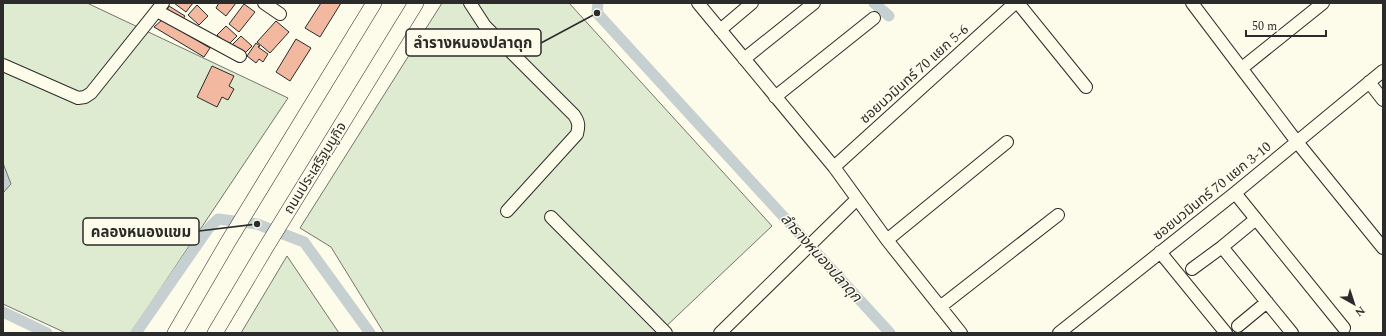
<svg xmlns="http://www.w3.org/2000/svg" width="1386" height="336" font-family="Spectral,'Noto Sans Thai',serif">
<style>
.green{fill:#deebd1;stroke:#74746e}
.water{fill:#c7d0d0;stroke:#74746e}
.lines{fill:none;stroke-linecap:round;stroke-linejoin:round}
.canal{stroke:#c7d0d0;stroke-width:11}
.building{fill:#f2b8a0;stroke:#2b2b2b}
.minor-casing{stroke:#2b2b2b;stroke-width:14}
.major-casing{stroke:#2b2b2b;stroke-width:16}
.minor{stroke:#fdfbea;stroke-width:12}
.major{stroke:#fdfbea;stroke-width:15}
.labels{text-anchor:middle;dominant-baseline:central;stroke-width:3;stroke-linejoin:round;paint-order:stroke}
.street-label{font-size:14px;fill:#2b2b2b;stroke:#fdfbea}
.water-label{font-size:15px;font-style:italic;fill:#2b2b2b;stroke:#fdfbea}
.leader{fill:none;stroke:#2b2b2b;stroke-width:1.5}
.callout-dot{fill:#2b2b2b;stroke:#fdfbea;stroke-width:1.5}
.callout{fill:#fdfbea;stroke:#2b2b2b;stroke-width:1.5}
.callout-label{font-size:15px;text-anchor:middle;font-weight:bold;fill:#2b2b2b}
</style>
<rect width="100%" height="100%" fill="#fdfbea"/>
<path class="green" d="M3,3H87L288,98L131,333H66L3,304Z
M442,3H569L772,226L659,333H384L331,247L300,228Z
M287,256L339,333H241Z"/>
<path class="water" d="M3,163L11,184L3,193Z"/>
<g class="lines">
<path class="canal" d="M598,3L597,13L890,333
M874,3L889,16
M3,312L47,333
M136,333L208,229L218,219L257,224L304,242L370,333"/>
</g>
<path class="building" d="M174,3H193L186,12Z
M219,3H236L226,16L216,8Z
M321,3H341L320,37L305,28Z
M244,4L255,12L239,32L229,24Z
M197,5L208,16L199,25L188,15Z
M169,6L185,16L181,22L166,12Z
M162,20L210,48L204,57L154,27Z
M276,21L289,32L270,53L257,42Z
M226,26L237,36L228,45L217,35Z
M241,36L252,46L243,55L232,45Z
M296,39L311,48L290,81L276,72Z
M256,43L260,46L258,47L268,54L263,62L259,59L256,63L247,56Z
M212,66L234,76L229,86L234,89L228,100L222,97L217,107L197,97Z"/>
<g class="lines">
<defs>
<path id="minor" d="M264,3L280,14
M470,3L485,26L574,115C579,122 579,126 577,134L507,211
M698,3L834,167L887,240L961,333
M1018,3L1086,87
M1192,3L1297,142L1383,248
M157,11L240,56
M720,30L752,3
M744,59L814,3
M3,65L78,98L85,97L91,93L163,3
M1242,68L1323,3
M1369,82L1383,100
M775,97L874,18
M834,167L1015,3
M1235,193L1256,219
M551,217L666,333
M887,240L1007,142
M1222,247L1292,333
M1160,252L1226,333
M1192,269L1222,247L1256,219L1344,328
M940,307L1058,215
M1238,326L1267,302
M720,333L857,199
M1059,333L1235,193L1383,71"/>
<path id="major" d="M175,333L228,242L374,3
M215,333L265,249L416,3"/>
</defs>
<use href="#minor" class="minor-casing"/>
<use href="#major" class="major-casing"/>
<use href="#minor" class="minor"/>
<use href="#major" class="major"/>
</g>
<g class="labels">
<g class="street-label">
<text transform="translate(914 74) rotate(-42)">ซอยนวมินทร์ 70 แยก 5-6</text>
<text transform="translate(315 168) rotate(-58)">ถนนประเสริฐมนูกิจ</text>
<text transform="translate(1212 191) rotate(-39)">ซอยนวมินทร์ 70 แยก 3-10</text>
</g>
<g class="water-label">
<text transform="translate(821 258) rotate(48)">ลำรางหนองปลาดุก</text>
</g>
</g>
<path class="leader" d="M597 13L541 43M257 224L199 231"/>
<g class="callout-dot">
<circle cx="597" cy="13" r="4"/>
<circle cx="257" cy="224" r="4"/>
</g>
<g class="callout">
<rect x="406" y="29" width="135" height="27" rx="4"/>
<rect x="83" y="218" width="116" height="27" rx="4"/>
</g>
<g class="callout-label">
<text x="473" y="48">ลำรางหนองปลาดุก</text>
<text x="141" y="237">คลองหนองแขม</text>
</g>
<rect width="1386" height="336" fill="none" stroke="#2b2b2b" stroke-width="8"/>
<g transform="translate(1354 304) rotate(141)" stroke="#fdfbea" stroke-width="3" paint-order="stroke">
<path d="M0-3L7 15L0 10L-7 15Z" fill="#2b2b2b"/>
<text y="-6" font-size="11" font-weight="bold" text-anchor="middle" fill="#2b2b2b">N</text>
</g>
<path d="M1246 30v6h80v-6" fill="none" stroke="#2b2b2b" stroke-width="2"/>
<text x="1252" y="30" font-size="12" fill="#2b2b2b" stroke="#fdfbea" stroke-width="3" paint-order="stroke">50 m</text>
</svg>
